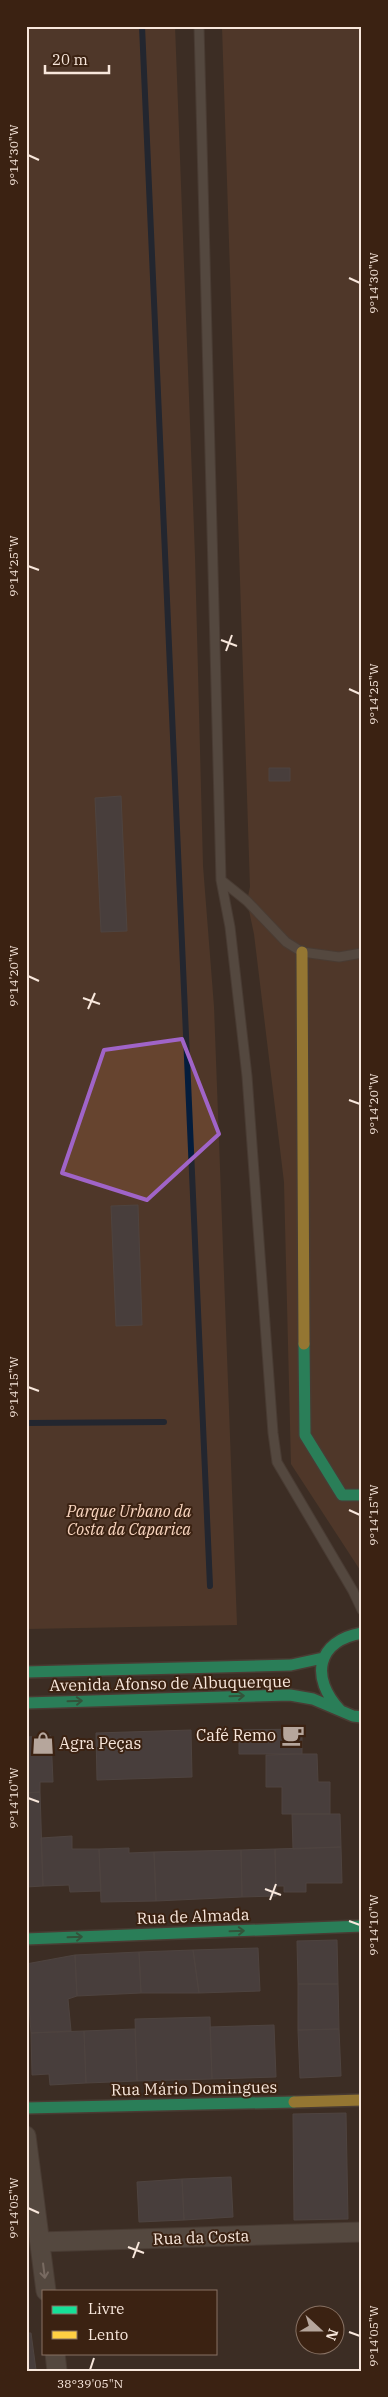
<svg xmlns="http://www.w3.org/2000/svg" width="388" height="2397" font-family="'IBM Plex Serif',serif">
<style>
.green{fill:#66442f}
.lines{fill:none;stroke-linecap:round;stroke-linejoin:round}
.stream{stroke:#051d3c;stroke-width:6}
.building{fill:#58525a;stroke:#645e60}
.lane-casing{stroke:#594d45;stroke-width:11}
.street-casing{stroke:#594d45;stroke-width:21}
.fast-casing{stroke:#594d45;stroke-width:14}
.slow-casing{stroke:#594d45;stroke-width:14}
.lane{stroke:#726860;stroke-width:9}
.street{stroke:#726860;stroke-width:19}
.fast{stroke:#16e098;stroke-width:11}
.slow{stroke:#ffcf43;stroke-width:11}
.oneway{stroke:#288155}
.oneway2{stroke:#c2b4aa}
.marked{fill:none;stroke:#a064c8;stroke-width:4;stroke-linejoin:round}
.ticks{fill:none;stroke:#f8e7dc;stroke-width:2}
.labels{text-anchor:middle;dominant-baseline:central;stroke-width:4;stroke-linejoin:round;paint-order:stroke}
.park-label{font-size:16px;font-style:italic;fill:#fad6c0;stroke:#3b2212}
.street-label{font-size:16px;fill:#f8e7dc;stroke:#3b2212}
.poi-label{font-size:16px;fill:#f8e7dc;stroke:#3b2212;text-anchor:end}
.neatline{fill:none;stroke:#f8e7dc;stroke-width:2}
.ticks-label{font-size:12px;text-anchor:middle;fill:#f8e7dc}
</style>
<rect width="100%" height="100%" fill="#3c2e25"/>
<path class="green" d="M26,26H175L195,557L203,866L214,1007L237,1625L26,1629Z
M222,26H362V1573L291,1464L284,1182L254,934L247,901L250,887Z"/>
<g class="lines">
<path class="stream" d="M142,26L210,1586
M26,1423L164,1422"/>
</g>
<path class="building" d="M269,768H290V781H269Z
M121,796L127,931L101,932L95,798Z
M138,1205L142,1325L116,1326L111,1206Z
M302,1729V1754H239V1730Z
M191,1730L192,1777L97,1780L96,1733Z
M51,1736L53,1782H40V1792L26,1793V1737Z
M302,1754H317L318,1782H330V1814H282V1787H266V1755Z
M40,1792L43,1886L26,1887V1793Z
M292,1814H340L341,1847L293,1849Z
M72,1836V1849H99L101,1891L70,1892L69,1885L43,1886L41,1838Z
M341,1847L342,1883H306V1892H284V1886H276L275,1849Z
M129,1848V1853L154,1852L156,1901L101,1902L99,1849Z
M275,1849L276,1896L242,1897L241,1850Z
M241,1850L242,1897L156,1901L154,1852Z
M337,1940L338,1984H298L297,1941Z
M258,1948L260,1991L199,1993L193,1950Z
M193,1950L199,1993H141L139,1952Z
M139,1952L141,1993L77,1996L75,1955Z
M75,1955L77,1996L68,1999L71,2031L31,2033L26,1964Z
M298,1984H338L339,2029L298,2030Z
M210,2017L212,2079L137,2081L135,2019Z
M274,2025L276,2077L212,2079L210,2027Z
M135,2029L137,2081L86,2083L84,2031Z
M339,2029L341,2076L300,2078L298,2030Z
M84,2031L86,2083L50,2085L49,2074L32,2075L31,2033Z
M346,2113L348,2219L294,2220L293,2114Z
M231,2177L233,2217L184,2220L182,2179Z
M182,2179L184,2220L139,2222L137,2182Z
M26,2333H31L36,2370H26Z"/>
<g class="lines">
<defs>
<path id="lane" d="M199,26L221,880L230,927L247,1076L273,1433L277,1462L353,1591L362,1610
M221,880L247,901L286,942L302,952L339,957L362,953"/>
<path id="street" d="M26,2136L46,2291
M40,2242L362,2232
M55,2353L57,2371"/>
<path id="fast" d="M304,1344L305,1435L342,1495H362
M26,1672L291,1665L323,1658
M26,1703L290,1695L313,1699L353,1716L362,1717
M340,1710C310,1678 316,1641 362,1633
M26,1939L362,1926
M26,2108L294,2102"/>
<path id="slow" d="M302,952L304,1344
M294,2102L362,2100"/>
</defs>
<use href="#lane" class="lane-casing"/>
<use href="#street" class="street-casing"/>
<use href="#fast" class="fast-casing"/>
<use href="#slow" class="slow-casing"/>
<use href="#lane" class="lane"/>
<use href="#street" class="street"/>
<use href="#fast" class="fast"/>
<use href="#slow" class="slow"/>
</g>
<defs><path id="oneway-shaft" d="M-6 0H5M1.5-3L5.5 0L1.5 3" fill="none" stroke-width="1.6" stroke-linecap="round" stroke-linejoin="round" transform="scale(1.25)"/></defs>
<g class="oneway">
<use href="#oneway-shaft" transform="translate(237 1696) rotate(-2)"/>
<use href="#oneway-shaft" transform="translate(75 1701) rotate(-2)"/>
<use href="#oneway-shaft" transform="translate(237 1931) rotate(-2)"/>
<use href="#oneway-shaft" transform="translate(75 1937) rotate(-2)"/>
</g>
<use class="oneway2" href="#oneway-shaft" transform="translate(44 2271) rotate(83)"/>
<path d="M0 0H388V2397H0ZM182,1039L219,1134L147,1200L62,1173L104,1050Z" fill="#3c2e25" fill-opacity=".55" fill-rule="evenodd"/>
<path class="marked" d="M182,1039L219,1134L147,1200L62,1173L104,1050Z"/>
<path class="ticks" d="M28,155L39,160M349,278L360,283M28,566L39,570M221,640L237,646M226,651L232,635M349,689L360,694M28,976L39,981M83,998L100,1004M88,1009L95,993M349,1100L360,1104M28,1387L39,1391M349,1510L360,1515M28,1798L39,1802M265,1889L281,1895M270,1900L276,1884M349,1921L360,1925M28,2208L39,2213M128,2247L144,2253M133,2258L139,2242M349,2332L360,2336M90,2370L94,2358"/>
<defs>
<symbol id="cafe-bare" viewBox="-9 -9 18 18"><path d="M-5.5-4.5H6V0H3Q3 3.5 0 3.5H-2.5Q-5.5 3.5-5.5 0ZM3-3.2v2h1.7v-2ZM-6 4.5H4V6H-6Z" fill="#b6a69c" stroke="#3b2212" stroke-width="2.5" paint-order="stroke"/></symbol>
<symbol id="shop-bare" viewBox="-9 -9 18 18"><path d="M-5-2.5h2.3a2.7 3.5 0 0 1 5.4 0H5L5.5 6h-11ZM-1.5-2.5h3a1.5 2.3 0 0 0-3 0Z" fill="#b6a69c" stroke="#3b2212" stroke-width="2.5" paint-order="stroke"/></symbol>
</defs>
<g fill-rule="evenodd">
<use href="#cafe-bare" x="277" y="1719" width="32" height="32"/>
<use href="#shop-bare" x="27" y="1727" width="32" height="32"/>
</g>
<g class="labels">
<g class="park-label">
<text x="129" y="1511">Parque Urbano da<tspan x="129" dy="18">Costa da Caparica</tspan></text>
</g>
<g class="street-label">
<text transform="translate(170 1683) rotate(-1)">Avenida Afonso de Albuquerque</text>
<text transform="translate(193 1916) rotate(-2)">Rua de Almada</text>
<text transform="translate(194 2088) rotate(-1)">Rua Mário Domingues</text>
<text transform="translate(201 2237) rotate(-2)">Rua da Costa</text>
</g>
<g class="poi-label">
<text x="276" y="1735">Café Remo</text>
<text x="59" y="1743" text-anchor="start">Agra Peças</text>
</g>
</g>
<rect width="388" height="2397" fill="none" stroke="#3b2212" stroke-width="55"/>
<rect x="42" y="2290" width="175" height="65" fill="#3b2212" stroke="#877163"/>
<rect x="52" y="2306" width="25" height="8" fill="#16e098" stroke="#877163"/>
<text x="88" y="2314" font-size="15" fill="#f8e7dc">Livre</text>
<rect x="52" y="2331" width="25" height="8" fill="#ffcf43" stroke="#877163"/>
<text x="88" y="2340" font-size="15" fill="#f8e7dc">Lento</text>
<g transform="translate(320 2330) rotate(111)"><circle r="24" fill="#3b2212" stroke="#877163"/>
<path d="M0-4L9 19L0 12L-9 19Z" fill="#b6a69c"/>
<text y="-8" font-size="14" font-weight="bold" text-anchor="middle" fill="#f8e7dc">N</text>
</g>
<path d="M45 65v8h64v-8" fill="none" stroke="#f8e7dc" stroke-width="2.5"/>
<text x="52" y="65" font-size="15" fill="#f8e7dc" stroke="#3b2212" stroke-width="4" paint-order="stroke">20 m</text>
<rect x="28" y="28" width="332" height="2342" class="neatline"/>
<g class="ticks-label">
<text transform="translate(14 155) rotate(-90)" y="4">9°14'30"W</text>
<text transform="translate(374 283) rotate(-90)" y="4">9°14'30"W</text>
<text transform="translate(14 566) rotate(-90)" y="4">9°14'25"W</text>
<text transform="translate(374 694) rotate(-90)" y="4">9°14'25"W</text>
<text transform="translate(14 976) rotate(-90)" y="4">9°14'20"W</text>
<text transform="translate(374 1104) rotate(-90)" y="4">9°14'20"W</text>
<text transform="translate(14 1387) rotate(-90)" y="4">9°14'15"W</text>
<text transform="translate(374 1515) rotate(-90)" y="4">9°14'15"W</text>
<text transform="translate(14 1798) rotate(-90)" y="4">9°14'10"W</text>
<text transform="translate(374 1925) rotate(-90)" y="4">9°14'10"W</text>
<text transform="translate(14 2208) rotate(-90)" y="4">9°14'05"W</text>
<text transform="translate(374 2336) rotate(-90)" y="4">9°14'05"W</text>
<text x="90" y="2388">38°39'05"N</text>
</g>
</svg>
